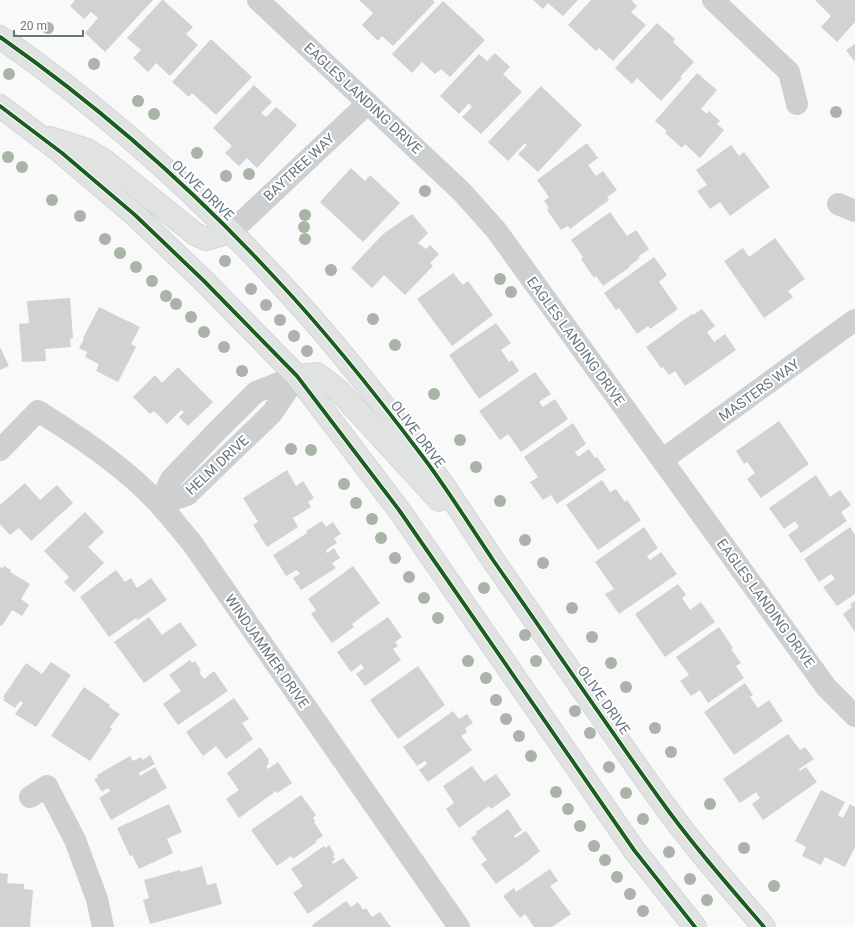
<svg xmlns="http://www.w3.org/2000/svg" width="855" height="927" font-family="Roboto,sans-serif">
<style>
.building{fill:#d0d2d3}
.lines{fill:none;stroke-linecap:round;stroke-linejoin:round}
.secondary-casing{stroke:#d5d6d7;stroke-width:24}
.street{stroke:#cecfd0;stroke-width:22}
.secondary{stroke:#e1e2e2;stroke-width:22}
.cycleway-casing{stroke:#fff;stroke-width:6}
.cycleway{stroke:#1b5e20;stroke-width:4}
.tree{fill:#a9b3a7}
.labels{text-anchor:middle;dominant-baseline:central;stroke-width:4;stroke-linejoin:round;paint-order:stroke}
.street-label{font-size:14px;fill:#657683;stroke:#fff}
</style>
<rect width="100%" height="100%" fill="#f9f9f9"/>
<path class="building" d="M75,0H153L105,52L85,33L98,18L91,12L84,19L70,6Z
M162,0H163L193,27L186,34L198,45L170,76L156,63L148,72L133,58L141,50L127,38Z
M359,0H432L435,2L393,46L382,36L378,41L362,25L373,13Z
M533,0H578L563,16L548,3L543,9Z
M591,0H631L637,6L631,12L646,25L613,61L599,48L596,51L568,25Z
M815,0H855V22L837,42L821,27L831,16Z
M443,1L485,40L450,77L441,69L435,74L422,62L412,73L392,54Z
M657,23L675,39L673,42L694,62L680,77L682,78L661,101L637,78L632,84L615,68Z
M211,39L252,77L216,115L192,93L189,97L172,82Z
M855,44V60L854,61L846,50Z
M495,53L510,67L503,74L522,92L481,134L462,117L472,107L469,103L459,114L440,96L479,54L487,61Z
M697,73L717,90L701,109L707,114L709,111L720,121L717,124L724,130L700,158L685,144L682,148L665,133L667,131L655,121Z
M254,85L272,102L261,113L266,117L276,107L297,125L257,168L247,158L239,166L225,153L232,146L213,128Z
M541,86L582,125L538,172L518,154L527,145L525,143L508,161L488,142Z
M587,143L598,158L588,165L596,176L603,171L617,190L607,197L609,200L570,229L568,226L561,230L547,210L549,208L544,201L549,197L537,180Z
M731,145L739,156L744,152L770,187L730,216L720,202L710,209L697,191L707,185L696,170Z
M351,168L365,181L370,175L400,203L363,242L320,202Z
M610,212L627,236L636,230L649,249L638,257L640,258L629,266L630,267L603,286L596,276L594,278L581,259L583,257L571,240Z
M412,214L428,233L418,243L426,249L430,245L439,254L430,263L433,266L405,295L384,275L372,288L351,268L383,234Z
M775,238L805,279L788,291L793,297L764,318L724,261L743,248L749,257Z
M654,257L667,275L659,282L678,309L650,329L648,326L637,334L619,308L616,310L604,293Z
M453,273L463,285L468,281L493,315L452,346L417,299Z
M70,298L73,338L70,339L71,347L45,349L46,361L22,362L19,324L29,323L27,301Z
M99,307L140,327L131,344L136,347L118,382L96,371L99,364L85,357L87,352L79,348L84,339L83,338Z
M702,309L715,326L707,332L714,342L725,334L736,350L685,386L675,371L669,375L663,367L661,368L646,347L692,314L693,315Z
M496,323L511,343L501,350L509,362L512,360L519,371L479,399L449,355Z
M0,347L9,366L0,370Z
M178,367L213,402L188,426L179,417L184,412L181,410L167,424L154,411L150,414L133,397L155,375L162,383Z
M535,372L551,394L539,402L543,407L555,399L568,419L521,452L508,434L500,440L479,411Z
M779,421L809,464L761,498L747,479L755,473L747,462L744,464L736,451Z
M573,423L586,444L575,452L578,457L589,449L595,458L597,457L606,470L557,504L551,495L543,500L530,482L538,477L524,457Z
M287,470L296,486L303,481L314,498L308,502L311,507L293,518L298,527L267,547L253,525L258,522L243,498Z
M816,475L830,497L840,490L851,505L841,512L847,521L801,553L788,535L799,527L795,521L784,529L769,508Z
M602,480L610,492L616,489L625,502L627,500L641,520L598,550L566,505Z
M25,483L40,500L57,485L73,503L31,541L19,528L10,535L0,524V505Z
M85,512L104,532L88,547L104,563L74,592L64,582L69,577L44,551Z
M322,521L326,527L333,522L341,534L334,538L337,543L326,550L327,553L334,548L340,558L332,563L336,568L301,590L293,578L300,574L297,570L286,576L273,555L307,533L306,531Z
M644,527L658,548L647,556L650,560L661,552L677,574L619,614L605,594L614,589L595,562Z
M850,527L855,535V594L837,606L823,587L835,579L831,574L819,582L804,559Z
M4,566L11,570L10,572L30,584L21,599L29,605L22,616L12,610L2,626L0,625V567L2,569Z
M353,566L380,603L352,624L354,627L332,643L311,614L316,610L308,599Z
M116,570L125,582L131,578L137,588L151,578L167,600L138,620L136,618L109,637L80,597Z
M678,584L686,595L682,598L690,610L701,602L715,622L665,657L635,614Z
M855,601V632L843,614L852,607L850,604Z
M149,617L162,635L180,622L197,645L144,683L114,642Z
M388,617L402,637L395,642L398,646L393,649L401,660L365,686L356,674L364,668L361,664L351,672L337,652Z
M719,627L733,648L731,649L741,663L736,666L744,678L708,703L700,690L691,696L680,681L689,675L676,657Z
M190,660L192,663L195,661L201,671L199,672L204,679L214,671L228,691L178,725L163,704L181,691L169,675Z
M51,662L71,675L36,727L15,714L23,703L20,701L15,708L3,700L5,698L3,697L26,663L42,674Z
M418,666L445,705L398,739L370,700Z
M745,683L753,695L750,697L758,708L769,700L783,721L734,755L704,712Z
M84,687L110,705L109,707L120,714L110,727L112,729L90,761L51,736Z
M234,698L249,719L242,723L253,739L226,759L216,746L203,756L186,732Z
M453,711L459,719L467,714L473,723L465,728L467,732L461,736L472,750L428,782L419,770L427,764L425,761L417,766L403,747Z
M788,734L800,750L805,747L814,759L799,769L800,771L806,767L817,782L763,820L752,804L760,798L756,792L740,803L723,779Z
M260,747L269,760L268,762L269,764L266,766L268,769L278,762L292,783L277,793L276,791L239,818L226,799L239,790L227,773Z
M150,755L155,764L139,773L140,776L155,767L167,788L111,820L99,798L110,791L108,788L102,792L94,779L98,777L97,775L130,756L133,761L141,757L143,760Z
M472,766L484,782L496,774L511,795L491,809L489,806L459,828L446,809L454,803L443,786Z
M821,790L845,802L838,815L843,818L850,804L855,807V847L845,867L825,857L821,865L802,856L806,847L795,841Z
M301,795L316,815L313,818L315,821L314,822L323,836L315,841L317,842L293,859L291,856L277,866L251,830Z
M169,804L182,832L167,839L173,853L139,869L132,855L130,856L117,828Z
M508,809L522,830L514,836L515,838L526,831L540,851L531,858V859L496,884L481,864L487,860L471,838L477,834L476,832Z
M329,845L335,855L333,856L335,859L332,862L333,864L343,858L358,878L308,914L293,893L303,886L291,869L324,846L326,848Z
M202,866L207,885L216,883L222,904L150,924L143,900L149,898L144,880L180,870L181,872Z
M550,869L558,881L550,886L571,914L552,927H534L525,914L520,918L503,896L514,888L516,892Z
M0,873L8,874L7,883L24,884V889L33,890L30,927H0Z
M346,901L351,907L358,902L363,910L366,908L372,917L380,912L391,927H313L312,925Z"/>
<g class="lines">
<defs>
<path id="secondary" d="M0,37C100,107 193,189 276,279C329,335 377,396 423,457C448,490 470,526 493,560C548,639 603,720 659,798C691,843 728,885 764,927
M0,106L62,153L135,215L204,281L297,376L399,510L634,850L695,927
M50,138L87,150L105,161L195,234L206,239L231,232
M297,376L317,374L339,391L439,500"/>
</defs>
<use href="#secondary" class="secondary-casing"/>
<path class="street" d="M258,0L462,192L496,230L826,687L855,716
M713,0L789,72L797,104
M838,204L855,211
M231,232L368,103
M297,376L272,413L187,495L160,504L171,479L216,432L256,392Z
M0,450L38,411C81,438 126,468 160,505C171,517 181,530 192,543L459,927
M662,460L855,320
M30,797L47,786L75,840L97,899L103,927"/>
<use href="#secondary" class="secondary"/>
<defs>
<path id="cycleway" d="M0,37C100,107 193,189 276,279C329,335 377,396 423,457C448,490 470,526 493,560C548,639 603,720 659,798C691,843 728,885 764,927
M0,106L62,153L135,215L204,281L297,376L399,510L634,850L695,927"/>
</defs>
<use href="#cycleway" class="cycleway-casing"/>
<use href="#cycleway" class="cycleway"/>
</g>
<g class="tree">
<circle cx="48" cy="28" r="6"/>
<circle cx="94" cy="64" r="6"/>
<circle cx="9" cy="74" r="6"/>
<circle cx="138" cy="101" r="6"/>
<circle cx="836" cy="112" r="6"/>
<circle cx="154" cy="114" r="6"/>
<circle cx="197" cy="153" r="6"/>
<circle cx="8" cy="157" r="6"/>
<circle cx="22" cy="167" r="6"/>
<circle cx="249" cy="174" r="6"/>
<circle cx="226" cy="176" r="6"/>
<circle cx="425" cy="191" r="6"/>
<circle cx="52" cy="200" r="6"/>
<circle cx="305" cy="215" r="6"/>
<circle cx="80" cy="216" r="6"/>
<circle cx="304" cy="227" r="6"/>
<circle cx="105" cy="239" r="6"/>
<circle cx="305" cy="239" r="6"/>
<circle cx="120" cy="253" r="6"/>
<circle cx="225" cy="261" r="6"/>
<circle cx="136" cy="267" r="6"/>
<circle cx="331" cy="270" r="6"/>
<circle cx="500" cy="279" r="6"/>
<circle cx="152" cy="281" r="6"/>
<circle cx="251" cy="289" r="6"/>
<circle cx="511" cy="292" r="6"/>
<circle cx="166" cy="296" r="6"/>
<circle cx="176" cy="304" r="6"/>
<circle cx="266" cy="305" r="6"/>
<circle cx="191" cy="317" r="6"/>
<circle cx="373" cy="319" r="6"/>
<circle cx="280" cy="320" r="6"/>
<circle cx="204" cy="332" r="6"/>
<circle cx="294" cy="336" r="6"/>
<circle cx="395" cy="345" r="6"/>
<circle cx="224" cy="347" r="6"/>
<circle cx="307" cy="351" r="6"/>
<circle cx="242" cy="371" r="6"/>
<circle cx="434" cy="394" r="6"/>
<circle cx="460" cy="440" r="6"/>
<circle cx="291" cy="449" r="6"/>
<circle cx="311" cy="450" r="6"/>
<circle cx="476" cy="467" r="6"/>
<circle cx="344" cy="484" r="6"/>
<circle cx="500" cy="501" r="6"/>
<circle cx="356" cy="503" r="6"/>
<circle cx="372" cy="519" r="6"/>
<circle cx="381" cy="538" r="6"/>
<circle cx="525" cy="540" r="6"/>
<circle cx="395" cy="558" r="6"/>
<circle cx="543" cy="563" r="6"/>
<circle cx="409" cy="577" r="6"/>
<circle cx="484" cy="588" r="6"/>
<circle cx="424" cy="598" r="6"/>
<circle cx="572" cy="608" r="6"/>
<circle cx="438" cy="618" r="6"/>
<circle cx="525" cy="635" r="6"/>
<circle cx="592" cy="637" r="6"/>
<circle cx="468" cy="661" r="6"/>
<circle cx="536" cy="661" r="6"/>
<circle cx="611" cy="663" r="6"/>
<circle cx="486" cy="678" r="6"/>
<circle cx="626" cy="687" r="6"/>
<circle cx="496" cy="700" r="6"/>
<circle cx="575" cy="711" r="6"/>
<circle cx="506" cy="719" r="6"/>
<circle cx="655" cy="728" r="6"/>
<circle cx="590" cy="733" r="6"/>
<circle cx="519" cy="736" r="6"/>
<circle cx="671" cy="752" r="6"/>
<circle cx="531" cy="756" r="6"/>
<circle cx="609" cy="767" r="6"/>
<circle cx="556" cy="792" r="6"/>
<circle cx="626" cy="793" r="6"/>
<circle cx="710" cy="804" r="6"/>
<circle cx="568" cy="809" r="6"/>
<circle cx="643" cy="819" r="6"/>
<circle cx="580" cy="826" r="6"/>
<circle cx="594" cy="846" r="6"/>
<circle cx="744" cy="848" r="6"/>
<circle cx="669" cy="852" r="6"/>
<circle cx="605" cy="860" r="6"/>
<circle cx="617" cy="877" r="6"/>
<circle cx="690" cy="879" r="6"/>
<circle cx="774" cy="886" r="6"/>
<circle cx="630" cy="894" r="6"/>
<circle cx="707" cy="900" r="6"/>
<circle cx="643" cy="911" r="6"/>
</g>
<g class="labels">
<g class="street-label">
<text transform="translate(363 98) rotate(43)">EAGLES LANDING DRIVE</text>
<text transform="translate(299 167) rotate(-43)">BAYTREE WAY</text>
<text transform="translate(203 190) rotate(44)">OLIVE DRIVE</text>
<text transform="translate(576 341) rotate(54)">EAGLES LANDING DRIVE</text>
<text transform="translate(759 390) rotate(-36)">MASTERS WAY</text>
<text transform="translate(418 434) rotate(53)">OLIVE DRIVE</text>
<text transform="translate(217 465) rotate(-43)">HELM DRIVE</text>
<text transform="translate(766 603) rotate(54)">EAGLES LANDING DRIVE</text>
<text transform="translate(267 651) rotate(55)">WINDJAMMER DRIVE</text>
<text transform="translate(604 700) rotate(55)">OLIVE DRIVE</text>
</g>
</g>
<path d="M14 30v6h69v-6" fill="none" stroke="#657683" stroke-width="2"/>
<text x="20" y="30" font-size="12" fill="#657683" stroke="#ffffff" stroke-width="3" paint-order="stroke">20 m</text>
</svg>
